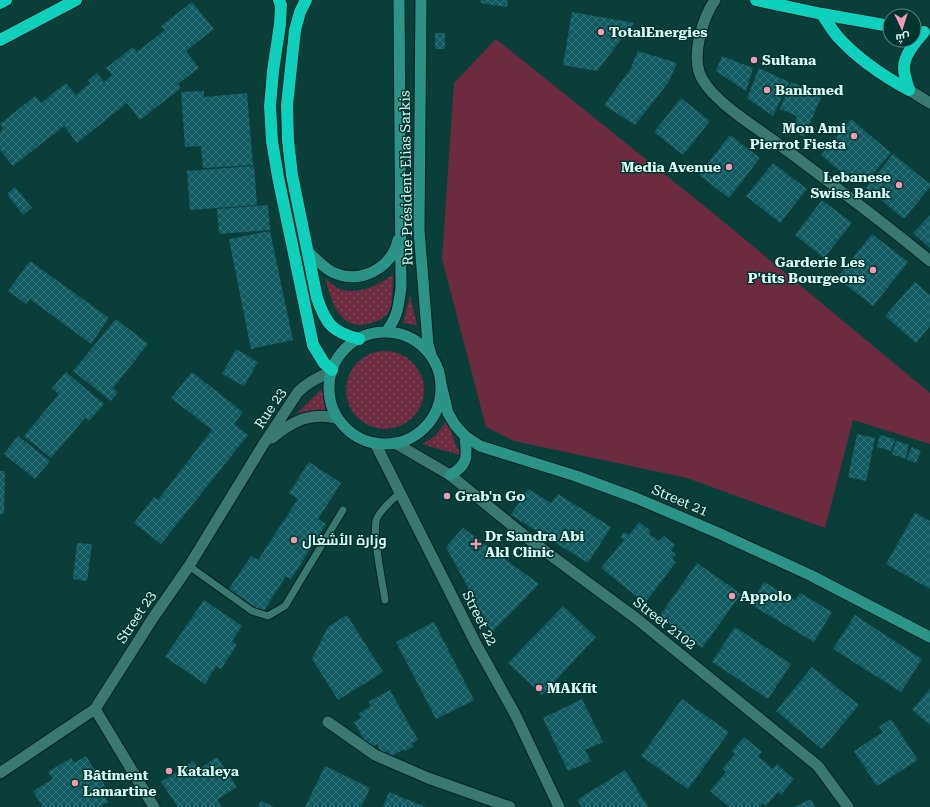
<svg xmlns="http://www.w3.org/2000/svg" width="930" height="807" font-family="'Roboto Serif',Cairo,serif">
<style>
.grass{fill:#6c2b3f}
.garden{fill:url(#garden-dots)}
.building{fill:url(#building-cross-hatch)}
.lines{fill:none;stroke-linecap:round;stroke-linejoin:round}
.service-casing{stroke:#012420;stroke-width:9}
.minor-casing{stroke:#012420;stroke-width:13}
.tertiary-casing{stroke:#012420;stroke-width:13}
.secondary-casing{stroke:#012420;stroke-width:13}
.motorway-casing{stroke:#012420;stroke-width:14}
.service{stroke:#397970;stroke-width:7}
.minor{stroke:#397970;stroke-width:11}
.tertiary{stroke:#397970;stroke-width:11}
.secondary{stroke:#2c9387;stroke-width:11}
.motorway{stroke:#0fd0bd;stroke-width:12}
.poi-dot{fill:#f29ab0;stroke:#00352f;stroke-width:1.5}
.labels{text-anchor:middle;dominant-baseline:central;stroke-width:3;stroke-linejoin:round;paint-order:stroke}
.poi-label{font-size:14px;font-weight:bold;fill:#dafaf4;stroke:#00352f;text-anchor:start}
.street-label{font-size:14px;fill:#dafaf4;stroke:#00352f}
</style>
<defs>
<pattern id="garden-dots" width="8" height="8" patternUnits="userSpaceOnUse"><rect width="8" height="8" fill="#6c2b3f"/><path d="M2 2h.1M6 6h.1" fill="none" stroke="#804b5b" stroke-width="1.8" stroke-linecap="round"/></pattern>
<pattern id="building-cross-hatch" width="8" height="8" patternUnits="userSpaceOnUse"><rect width="8" height="8" fill="#105a60"/><path d="M0 0l8 8M0 8l8-8" fill="none" stroke="#327377"/></pattern>
</defs>
<rect width="100%" height="100%" fill="#0a3f39"/>
<path class="grass" d="M496,39L713,213L930,393V444L853,420L825,528L687,478L514,441L486,427L442,259L454,83Z"/>
<path class="garden" d="M393,274C392,285 394,301 389,311C385,318 378,321 371,323C339,333 332,301 325,278C329,282 333,285 337,288C355,296 380,286 393,274Z
M410,296L417,325L403,323Z
M346 390a39 39 0 1 1 78 0a39 39 0 1 1-78 0Z
M322,389L327,410L296,414Z
M449,415C450,430 453,444 463,456L422,444C435,439 443,427 449,415Z"/>
<path class="building" d="M481,0H508L507,7L480,3Z
M192,2L214,29L186,51L199,68L178,84L181,88L140,120L127,103L77,143L64,126L13,166L0,150V132L3,129L0,124L35,96L41,103L66,83L76,95L90,83L88,80L97,73L104,82L112,75L106,68L133,47L137,52L165,30L161,26Z
M572,12L634,23L597,71L563,65Z
M435,33H445V49H435Z
M638,51L677,63L668,83L635,125L604,105L630,70Z
M722,56L753,68L746,91L716,71Z
M759,68L789,82L773,116L747,98Z
M791,82L822,95L804,137L791,131L797,116L780,109Z
M204,91V97L247,93L253,165L203,168L201,146L185,147L181,92Z
M681,98L710,121L683,155L654,132Z
M851,119L891,153L864,184L850,172L847,177L821,155Z
M730,135L760,158L729,198L699,175Z
M893,154L930,184V187L904,219L866,188Z
M773,163L807,189L780,223L746,196Z
M254,166L257,205L190,210L187,171Z
M15,187L32,208L23,215L7,194Z
M822,200L852,223L824,258L795,235Z
M268,205L270,230L219,234L217,209Z
M930,215V248L913,233Z
M270,231L293,340L251,349L229,239Z
M872,234L908,262L873,306L837,278Z
M30,261L109,318L91,344L30,299L26,304L8,291Z
M915,282L930,295V326L916,343L885,316Z
M116,319L148,344L113,388L118,392L111,401L73,371Z
M236,349L258,362L244,386L222,374Z
M66,372L104,404L89,421L85,418L51,458L24,436L59,394L52,388Z
M192,372L243,412L234,424L248,435L161,544L134,523L154,497L158,500L212,430L171,398Z
M857,434L875,438L866,481L848,477Z
M880,435L895,439L891,451L877,447Z
M18,436L50,461L35,479L4,454Z
M896,441L909,445L905,459L892,454Z
M912,447L921,451L916,463L906,459Z
M309,462L341,483L318,519L326,524L291,579L286,576L263,612L228,590L251,556L258,560L298,499L289,493Z
M0,471H5L4,514H0Z
M528,489L551,503L558,494L611,527L588,563L511,515Z
M915,513L930,521V589L886,564Z
M639,522L651,531L649,534L659,541L664,536L675,545L671,551L676,554L672,559L676,562L645,603L601,568L624,540L620,537L624,532L629,535Z
M463,528L539,584L492,632L446,547Z
M77,543L92,544L87,581L73,579Z
M697,563L741,594L702,648L659,617Z
M764,582L795,600L800,593L832,612L814,642L750,604Z
M204,600L242,626L232,641L237,645L221,669L216,666L205,684L165,657Z
M563,606L596,637L542,695L508,663Z
M347,615L383,672L338,700L312,659L328,627Z
M855,615L922,659L901,692L833,649Z
M434,622L474,700L436,719L396,642Z
M735,627L791,664L768,699L712,662Z
M812,667L859,705L822,749L776,711Z
M930,689V725L912,710Z
M390,690L418,740L412,743L414,746L405,751L404,749L390,757L387,751L382,753L377,744L369,749L354,722L361,718L358,714L371,706L368,702Z
M582,699L603,742L585,750L591,761L568,771L543,718Z
M682,699L729,732L688,789L641,756Z
M891,719L918,760L877,786L854,751L883,732L879,727Z
M744,737L762,752L758,756L773,769L777,764L794,779L781,795L778,792L766,806L763,803L760,807H729L710,791L726,772L722,769L735,754L732,751Z
M86,756L105,786L100,789L108,802L99,807H43L33,791L53,779L48,772L71,758L74,763Z
M217,757L237,787L217,800L222,807H178L161,782L193,761L199,769Z
M325,766L370,788L361,807H305Z
M625,770L648,807H582L577,800Z
M389,792L426,807H383Z
M811,799L815,807H794Z
M261,801L274,807H258Z"/>
<g class="lines">
<defs>
<path id="service" d="M189,566L252,611L268,616L285,606L343,510
M385,600C383,584 371,530 377,518C382,508 392,500 400,493"/>
<path id="minor" d="M715,0C703,17 693,51 699,72C703,84 712,93 721,101C739,118 762,131 781,146C832,184 882,221 930,261
M375,443L476,644L515,714L559,807
M395,443L450,475L530,540L637,619L818,766L848,807
M328,722L375,755L428,778L510,807"/>
<path id="tertiary" d="M909,90L930,103
M272,438C293,421 309,412 337,418
M95,709L154,807
M0,773L95,709L153,618L189,566L263,445L298,392C308,382 318,377 331,372"/>
<path id="secondary" d="M421,0L419,230L428,344L431,355
M308,252C316,259 324,268 332,272C360,285 391,269 398,240
M386,332C398,316 398,308 401,288L399,0
M329 388a56 56 0 1 1 112 0a56 56 0 1 1-112 0Z
M441,384L448,413L455,425L465,436L480,446L576,476L636,498L716,532L810,575L930,637
M450,475C469,465 467,455 465,436"/>
<path id="motorway" d="M279,0L281,5L280,24L273,71L270,106L272,141L278,177L313,345L324,363L332,370
M306,0L300,12L295,30L287,105L288,140L292,175L317,298C326,324 332,332 359,339
M756,0L822,14L890,26
M0,3L6,0
M822,14C827,22 832,30 838,37C858,59 883,76 909,90
M0,40L76,0
M909,90C907,83 904,75 904,68C904,54 916,42 924,32"/>
</defs>
<use href="#service" class="service-casing"/>
<use href="#minor" class="minor-casing"/>
<use href="#tertiary" class="tertiary-casing"/>
<use href="#secondary" class="secondary-casing"/>
<use href="#motorway" class="motorway-casing"/>
<use href="#service" class="service"/>
<use href="#minor" class="minor"/>
<use href="#tertiary" class="tertiary"/>
<use href="#secondary" class="secondary"/>
<use href="#motorway" class="motorway"/>
</g>
<g class="poi-dot">
<circle cx="601" cy="32" r="4"/>
<circle cx="754" cy="60" r="4"/>
<circle cx="767" cy="90" r="4"/>
<circle cx="854" cy="136" r="4"/>
<circle cx="729" cy="167" r="4"/>
<circle cx="899" cy="185" r="4"/>
<circle cx="873" cy="270" r="4"/>
<circle cx="447" cy="496" r="4"/>
<circle cx="294" cy="540" r="4"/>
<path d="M474 538h4v4h4v4h-4v4h-4v-4h-4v-4h4z"/>
<circle cx="732" cy="596" r="4"/>
<circle cx="539" cy="688" r="4"/>
<circle cx="169" cy="771" r="4"/>
<circle cx="75" cy="783" r="4"/>
</g>
<g class="labels">
<g class="poi-label">
<text x="609" y="32">TotalEnergies</text>
<text x="762" y="60">Sultana</text>
<text x="775" y="90">Bankmed</text>
<text x="846" y="128" text-anchor="end">Mon Ami<tspan x="846" dy="16">Pierrot Fiesta</tspan></text>
<text x="721" y="167" text-anchor="end">Media Avenue</text>
<text x="891" y="177" text-anchor="end">Lebanese<tspan x="891" dy="16">Swiss Bank</tspan></text>
<text x="865" y="262" text-anchor="end">Garderie Les<tspan x="865" dy="16">P'tits Bourgeons</tspan></text>
<text x="455" y="496">Grab'n Go</text>
<text x="485" y="536">Dr Sandra Abi<tspan x="485" dy="16">Akl Clinic</tspan></text>
<text x="302" y="540">وزارة الأشغال</text>
<text x="740" y="596">Appolo</text>
<text x="547" y="688">MAKfit</text>
<text x="177" y="771">Kataleya</text>
<text x="83" y="775">Bâtiment<tspan x="83" dy="16">Lamartine</tspan></text>
</g>
<g class="street-label">
<text transform="translate(406 178) rotate(-91)">Rue Président Elias Sarkis</text>
<text transform="translate(270 408) rotate(-57)">Rue 23</text>
<text transform="translate(680 500) rotate(23)">Street 21</text>
<text transform="translate(136 617) rotate(-57)">Street 23</text>
<text transform="translate(480 618) rotate(63)">Street 22</text>
<text transform="translate(665 623) rotate(38)">Street 2102</text>
</g>
</g>
<g transform="translate(902 28) rotate(176)"><circle r="19" fill="#00352f" stroke="#57847e"/>
<path d="M0-3L7 15L0 10L-7 15Z" fill="#f29ab0"/>
<text y="-6" font-size="11" font-weight="bold" text-anchor="middle" fill="#dafaf4">ش</text>
</g>
</svg>
